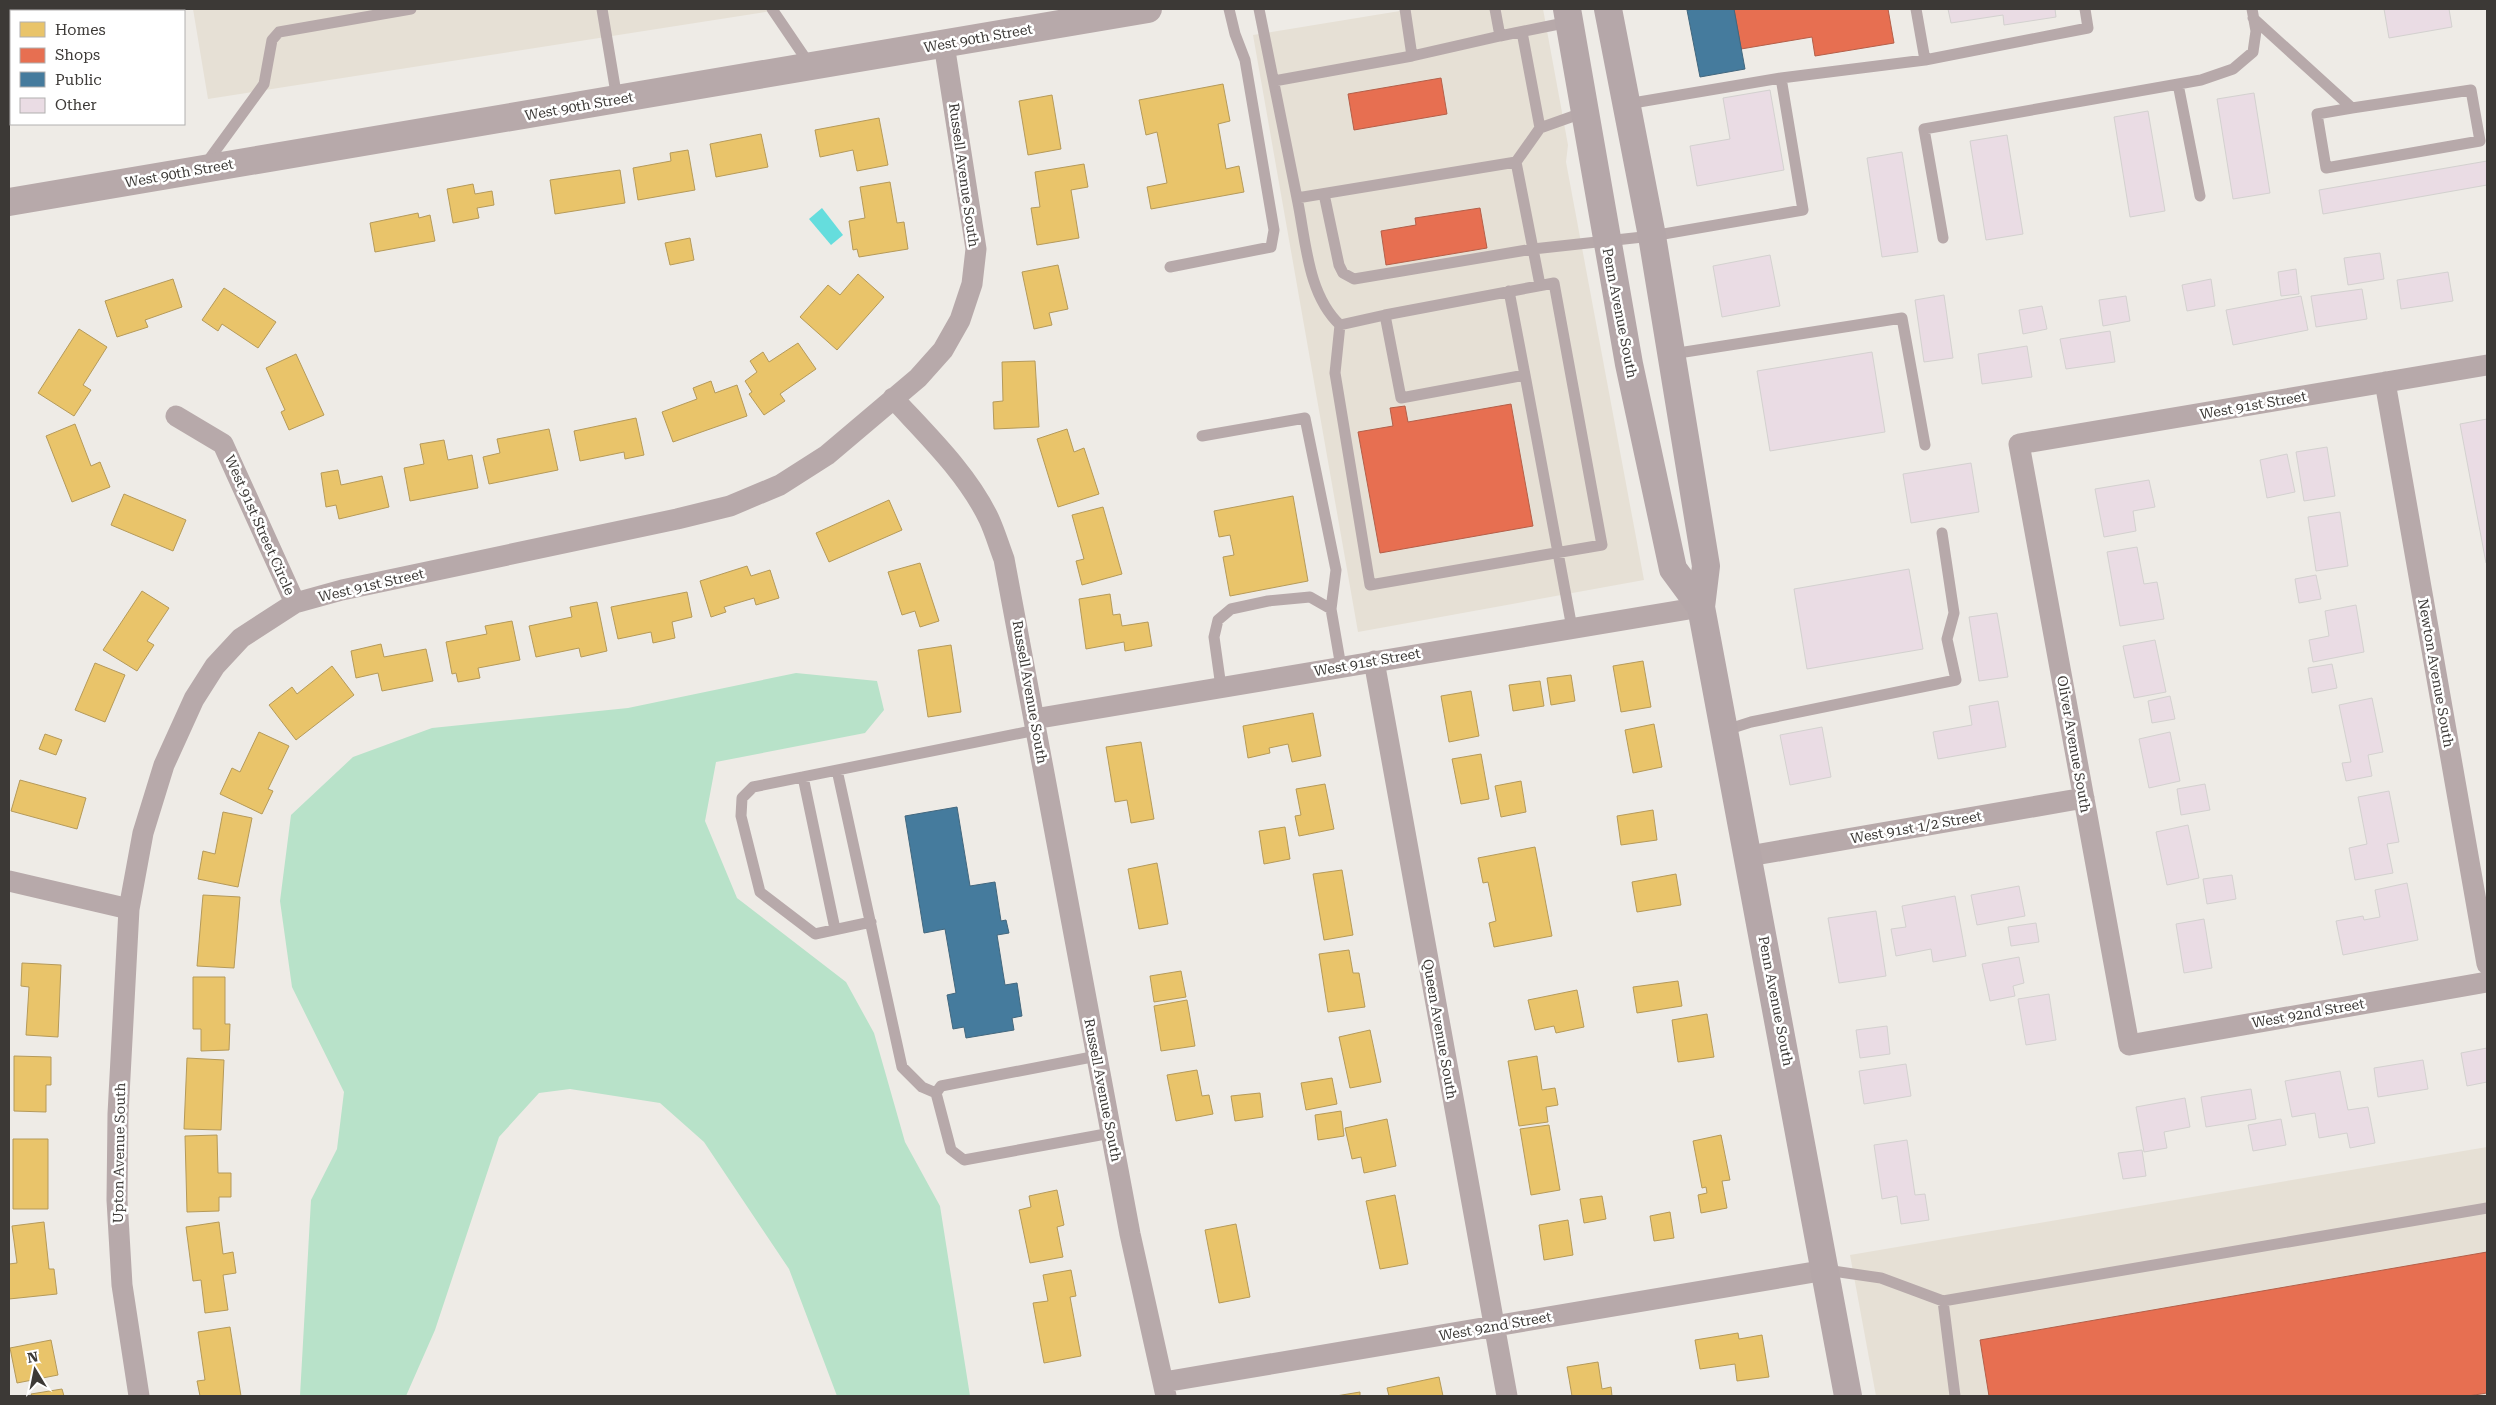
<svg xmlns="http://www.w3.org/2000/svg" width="2496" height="1405" font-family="'Roboto Serif',serif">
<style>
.built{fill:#e6e0d5}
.green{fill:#b8e2c9}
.water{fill:#65dddd}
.homes{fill:#e9c46a;stroke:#b59a5a}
.shops{fill:#e76f51;stroke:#b45f49}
.public{fill:#457b9d;stroke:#42677e}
.building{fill:#eadce4;stroke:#d3d1cf}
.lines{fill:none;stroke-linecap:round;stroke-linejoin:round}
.service{stroke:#b7a9aa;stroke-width:11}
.minor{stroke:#b7a9aa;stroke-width:21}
.tertiary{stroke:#b7a9aa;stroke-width:28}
.secondary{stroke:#b5a7a9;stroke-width:28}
.labels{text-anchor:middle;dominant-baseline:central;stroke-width:5;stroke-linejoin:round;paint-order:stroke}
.street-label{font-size:14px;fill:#3c3936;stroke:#fff}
</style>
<rect width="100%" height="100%" fill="#eeebe6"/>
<path class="built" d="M193,9H772V11L208,99Z
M1412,9H1543L1568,145L1566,162L1644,580L1358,632L1253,35Z
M2487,1147V1396H1876L1850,1255Z"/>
<path class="green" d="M796,673L877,681L884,710L865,733L716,762L705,821L737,898L846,982L874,1033L905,1142L940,1206L970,1396H837L789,1269L704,1142L660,1103L570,1089L539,1093L499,1137L435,1330L406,1396H300L311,1200L337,1149L344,1092L292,987L280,901L291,815L353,757L432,728L628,708Z"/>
<path class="water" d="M822,208L843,235L831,245L809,219Z"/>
<path class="homes" d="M11,36V68L9,69V37Z
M1223,84L1230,121L1218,124L1226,169L1239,166L1244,192L1151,209L1147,187L1167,183L1157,132L1146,135L1139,100Z
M1052,95L1061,149L1028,155L1019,101Z
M879,118L888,165L857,171L853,150L820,157L815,130Z
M761,134L768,167L716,177L710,144Z
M688,150L695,190L638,200L633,168L671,161L670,153Z
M1084,164L1088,187L1071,190L1079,238L1037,245L1031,208L1040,207L1035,172Z
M620,170L625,203L555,214L550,180Z
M890,182L897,223L904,222L908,249L859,257L857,249L853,250L849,221L865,218L860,187Z
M473,184L475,194L492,191L494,205L477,208L479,218L453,223L447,189Z
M418,213L419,218L430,215L435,241L375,252L370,223Z
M690,238L694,260L670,265L665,243Z
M1058,265L1068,309L1049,313L1052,325L1034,329L1022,272Z
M858,274L884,297L837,350L800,317L828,285L840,295Z
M173,279L182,307L145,320L148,327L117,337L105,301Z
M224,288L276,322L258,348L222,324L218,331L202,320Z
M79,329L107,347L83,385L91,390L74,416L38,393Z
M798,343L816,369L780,394L785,401L764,415L749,394L752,392L745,381L757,372L750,361L763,352L769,362Z
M296,354L324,415L289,430L281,412L285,410L266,368Z
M1035,361L1039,427L994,429L993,402L1003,401L1002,362Z
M711,381L715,393L737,385L747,416L673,442L662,412L697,399L693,388Z
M636,418L644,455L625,459L624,452L580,461L574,431Z
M75,424L91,466L100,462L110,487L72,502L46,436Z
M549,429L558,470L489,484L483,457L500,453L497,439Z
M1067,429L1074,452L1084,448L1099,494L1058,507L1037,439Z
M444,440L448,460L472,455L478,488L410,501L404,468L424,464L420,444Z
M338,470L341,485L382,476L389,507L339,519L336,505L326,507L321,473Z
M124,494L186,520L173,551L111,525Z
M1293,496L1308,581L1230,596L1223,557L1234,555L1230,535L1219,537L1214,511Z
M889,500L902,530L829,562L816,533Z
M1103,507L1122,574L1082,585L1076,561L1084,559L1072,515Z
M920,563L939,621L920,627L915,611L902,615L888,572Z
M747,566L751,576L770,570L779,598L756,605L754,598L724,607L726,612L711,617L700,581Z
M142,591L169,608L147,641L154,645L137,671L103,650Z
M687,592L692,617L672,622L675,638L653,643L651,632L618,639L611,607Z
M1110,594L1113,615L1120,614L1122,626L1148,622L1152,646L1125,651L1124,642L1086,649L1079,599Z
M597,602L607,651L581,657L579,648L536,657L529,626L572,617L570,607Z
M512,621L520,660L478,668L480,678L458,682L456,673L452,674L446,642L487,634L485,626Z
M381,644L384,657L426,649L433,681L382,691L378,673L356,678L351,651Z
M951,645L961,712L928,717L918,650Z
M1643,661L1651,707L1621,712L1613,666Z
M95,663L125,675L105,722L75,710Z
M332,666L354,695L296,740L269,705L292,687L297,694Z
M1571,675L1575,701L1551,705L1547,678Z
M1540,681L1544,706L1513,711L1509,685Z
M1471,691L1479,736L1449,742L1441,696Z
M1313,713L1321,756L1292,762L1288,744L1269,748L1270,753L1248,758L1243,726Z
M1654,724L1662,767L1633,773L1625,730Z
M259,732L289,746L268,789L273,791L262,814L220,794L232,768L240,772Z
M45,734L62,740L56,755L39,749Z
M1141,742L1154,819L1131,823L1127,800L1115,802L1106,747Z
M1481,754L1489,799L1461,804L1452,759Z
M20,780L86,798L77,829L11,811Z
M1521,781L1526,812L1501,817L1495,786Z
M1325,784L1334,829L1299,836L1295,816L1301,815L1296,789Z
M1653,810L1657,840L1621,845L1617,816Z
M223,812L252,818L238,887L198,879L203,851L215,854Z
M1285,827L1290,859L1264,864L1259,831Z
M1535,847L1552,936L1494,947L1489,923L1496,921L1488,882L1483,883L1478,858Z
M1157,863L1168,924L1139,929L1128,869Z
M1342,870L1353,935L1324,940L1313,874Z
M1676,874L1681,905L1637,912L1632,882Z
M203,895L240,897L234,968L197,966Z
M1349,950L1353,973H1359L1365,1007L1328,1012L1319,954Z
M22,963L61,965L58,1037L26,1035L29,987L21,986Z
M1181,971L1186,997L1154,1002L1150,976Z
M193,977H225V1024H230L229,1050L201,1051V1029H193Z
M1678,981L1682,1006L1637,1013L1633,987Z
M1577,990L1584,1027L1556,1033L1554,1026L1535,1030L1528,1000Z
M1187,1000L1195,1046L1161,1051L1154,1006Z
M1707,1014L1714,1057L1678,1062L1672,1020Z
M1370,1030L1381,1082L1350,1088L1339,1037Z
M14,1056L51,1057V1085H46V1112L14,1111Z
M1537,1056L1542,1090L1555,1088L1558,1105L1546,1107L1548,1122L1519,1126L1508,1061Z
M187,1058L224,1060L221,1130L184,1129Z
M1197,1070L1202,1096L1209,1095L1213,1114L1176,1121L1167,1075Z
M1332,1078L1337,1104L1306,1110L1301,1083Z
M1260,1093L1263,1117L1235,1121L1231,1096Z
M1341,1111L1344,1136L1318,1140L1315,1115Z
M1387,1119L1396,1166L1364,1173L1361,1157L1352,1159L1345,1128Z
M1549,1125L1560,1190L1531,1195L1520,1129Z
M217,1135L218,1173H231V1197H219V1211L187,1212L185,1136Z
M1721,1135L1730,1180L1722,1181L1727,1208L1701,1213L1698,1195L1707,1193L1706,1187L1702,1188L1693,1141Z
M13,1139H48V1209H13Z
M1057,1190L1064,1225L1057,1227L1063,1257L1030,1263L1019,1210L1031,1207L1029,1196Z
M1395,1195L1408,1264L1380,1269L1366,1201Z
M1602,1196L1606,1219L1584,1223L1580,1199Z
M1670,1212L1674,1238L1654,1241L1650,1216Z
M1568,1220L1573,1255L1544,1260L1539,1225Z
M44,1222L49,1269H54L57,1294L9,1299V1264L17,1263L12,1226Z
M219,1222L223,1254L233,1252L236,1273L223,1275L228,1310L205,1313L201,1280L193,1281L186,1227Z
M1236,1224L1250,1297L1219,1303L1205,1230Z
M1071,1270L1076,1296L1070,1297L1081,1356L1044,1363L1033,1303L1048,1301L1043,1275Z
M230,1327L241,1396H200L197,1381L205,1380L198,1332Z
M1738,1333L1739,1339L1762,1335L1769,1377L1737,1381L1735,1364L1700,1369L1695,1340Z
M51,1340L58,1375L17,1383L10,1348Z
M1598,1362L1602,1389L1611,1387L1612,1396H1572L1567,1367Z
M1439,1377L1443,1396H1389L1387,1388Z
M62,1389L64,1396H32L31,1394Z
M1360,1392V1396H1336Z"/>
<path class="shops" d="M1734,9H1888L1894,43L1815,56L1812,37L1741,49Z
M1441,78L1447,114L1354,130L1348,94Z
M1480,208L1487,248L1386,265L1381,231L1416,225L1415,218Z
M1511,404L1533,526L1380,553L1358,432L1393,426L1390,408L1405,406L1408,422Z
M2487,1252V1393L2468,1396H1989L1980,1340Z"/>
<path class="public" d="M1695,9H1734L1745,69L1700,77L1687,10Z
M957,807L970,886L995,882L1001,921L1006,920L1009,933L997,935L1005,985L1017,983L1022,1016L1012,1018L1014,1030L966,1038L964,1027L953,1029L947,995L956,993L945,929L924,933L905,816Z"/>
<path class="building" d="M1948,9H2055L2056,17L2004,25L2003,15L1951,23Z
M2384,9H2449L2452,27L2389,38Z
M1770,90L1784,170L1697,186L1690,146L1730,139L1723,98Z
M2254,93L2270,193L2233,199L2217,99Z
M2148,111L2165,211L2130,217L2114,117Z
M2007,135L2023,234L1986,240L1970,141Z
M1902,152L1918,252L1882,257L1867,158Z
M2487,161V185L2323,214L2319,190Z
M2380,253L2384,279L2348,285L2344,258Z
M1770,255L1780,306L1722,317L1713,266Z
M2296,269L2299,294L2281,296L2278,272Z
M2448,272L2453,301L2401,309L2397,280Z
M2211,279L2215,306L2187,311L2182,285Z
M2362,289L2367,319L2316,327L2311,296Z
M1944,295L1953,358L1924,362L1915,300Z
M2126,296L2130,321L2103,326L2099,300Z
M2301,296L2308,330L2233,345L2226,310Z
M2042,306L2047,329L2023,334L2019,310Z
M2110,331L2115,362L2066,369L2060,339Z
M2027,346L2032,377L1982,384L1978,354Z
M1872,352L1885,432L1770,451L1757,371Z
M2487,419V562L2486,563L2460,424Z
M2327,447L2335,496L2304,501L2296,452Z
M2287,454L2295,492L2267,498L2260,460Z
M1971,463L1979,512L1911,523L1903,474Z
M2149,480L2155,507L2133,511L2136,531L2104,537L2095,489Z
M2340,512L2348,566L2316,571L2308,517Z
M2137,547L2144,584L2157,582L2164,619L2120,626L2107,552Z
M1909,569L1923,649L1807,669L1794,589Z
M2316,575L2321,599L2299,603L2295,579Z
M2356,605L2364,652L2313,662L2309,640L2329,636L2325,611Z
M1997,613L2008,677L1979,681L1969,617Z
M2155,640L2166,692L2134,698L2123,646Z
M2332,664L2337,688L2312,693L2308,668Z
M2170,696L2175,719L2152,723L2148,701Z
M2372,698L2383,752L2368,755L2372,776L2346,781L2342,763L2351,762L2339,705Z
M1998,701L2006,747L1938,759L1933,732L1972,725L1969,706Z
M1822,727L1831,777L1790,785L1780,735Z
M2170,732L2180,781L2149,788L2139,739Z
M2205,784L2210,810L2181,815L2177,789Z
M2389,791L2399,842L2387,844L2393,873L2355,880L2349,848L2367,844L2358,797Z
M2188,825L2199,878L2167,885L2156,832Z
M2232,875L2236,899L2207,904L2203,879Z
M2407,883L2418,940L2343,955L2336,921L2363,916L2364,920L2380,917L2375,890Z
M2019,886L2025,916L1977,925L1971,895Z
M1955,896L1966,956L1933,962L1931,949L1896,956L1891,929L1906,927L1902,906Z
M1876,911L1886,976L1839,983L1828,918Z
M2204,919L2212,968L2184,973L2176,924Z
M2036,923L2039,942L2011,946L2008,927Z
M2019,957L2024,983L2013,986L2015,996L1990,1001L1982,964Z
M2049,994L2056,1040L2026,1045L2018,999Z
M1887,1026L1890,1054L1860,1058L1856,1030Z
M2487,1048V1082L2467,1086L2461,1053Z
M2423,1060L2428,1089L2378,1097L2374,1068Z
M1906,1064L1911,1096L1864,1104L1859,1071Z
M2340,1071L2348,1110L2368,1107L2375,1143L2350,1148L2347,1133L2319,1138L2315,1113L2292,1117L2285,1081Z
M2251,1089L2256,1119L2206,1127L2201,1097Z
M2185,1098L2190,1127L2164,1132L2167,1148L2144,1152L2136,1107Z
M2281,1119L2286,1145L2253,1151L2248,1125Z
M1907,1140L1915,1195L1925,1194L1929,1220L1901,1224L1897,1196L1882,1199L1874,1145Z
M2142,1150L2146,1176L2123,1179L2118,1153Z"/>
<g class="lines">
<path class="service" d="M602,9L617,99
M772,9L810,65
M1259,9L1297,198L1516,162L1533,249L1652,236L1803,210L1781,78L1627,104
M1495,9L1500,36L1569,22
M1916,9L1925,60
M2253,18L2352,108L2471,90L2480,141L2326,168L2317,114L2352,108
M1522,32L1540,128
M1412,56L1500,36
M1781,78L1925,60L2088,28L2085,9
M1274,81L1412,56L1405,9
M2178,84L2200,196
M1516,162L1540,128L1585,112
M205,165L264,84L272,40L279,32L411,9
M1324,194L1339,265L1343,273L1354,279L1533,249L1540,285
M1297,198C1306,240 1307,294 1340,325
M1943,238L1924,129L2201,80L2233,69L2253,52L2256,31L2252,9
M1170,267L1271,247L1274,230L1245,60L1235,34L1229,9
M1509,291L1525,375
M1385,315L1340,325L1335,373L1370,585L1602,545L1554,283L1385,315L1401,398L1525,375L1572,628
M1672,354L1902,318L1925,445
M1202,436L1305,418L1336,570L1331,609L1341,667
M1221,687L1214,637L1218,620L1231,609L1268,601L1310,597L1331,609
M1726,730L1751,722L1956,680L1947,639L1954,613L1942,533
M837,770L902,1067L922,1087L936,1093
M803,777L835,929
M871,922L815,934L760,892L741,816L742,798L753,787L1036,730
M1097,1056L941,1086L936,1093L951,1150L964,1160L1111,1133
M1826,1270L1881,1278L1943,1301
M1955,1396L1943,1301L2487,1208"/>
<path class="minor" d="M2487,365L2019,444L2129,1045L2487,982
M2385,382L2487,964
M893,398C927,435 967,473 989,519C995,532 999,546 1004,559L1130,1234L1166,1396
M176,416L223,444L295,603
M1374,661L1507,1396
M1034,719L1701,607
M1749,856L2084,798
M9,881L129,909
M1164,1382L1826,1270
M139,1396L122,1285L117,1200L118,1114L129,909L143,833L164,765L194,699L215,666L241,638L295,603L342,590L677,519L730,506L780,485L827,455L918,378L943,350L960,320L972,284L976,249L944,44"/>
<path class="tertiary" d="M9,202L1148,9"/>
<path class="secondary" d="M1567,9L1629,364L1673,569L1701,607
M1608,9L1652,236L1706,566L1701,607L1848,1396"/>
</g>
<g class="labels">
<g class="street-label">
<text transform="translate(978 38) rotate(-10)">West 90th Street</text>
<text transform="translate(579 106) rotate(-10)">West 90th Street</text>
<text transform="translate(179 173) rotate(-10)">West 90th Street</text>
<text transform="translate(964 175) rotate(82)">Russell Avenue South</text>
<text transform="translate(1620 313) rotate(79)">Penn Avenue South</text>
<text transform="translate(2253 405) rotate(-10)">West 91st Street</text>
<text transform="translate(260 525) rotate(66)">West 91st Street Circle</text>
<text transform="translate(371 585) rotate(-13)">West 91st Street</text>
<text transform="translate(1367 662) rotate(-10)">West 91st Street</text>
<text transform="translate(2436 673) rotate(80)">Newton Avenue South</text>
<text transform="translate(1030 692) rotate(80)">Russell Avenue South</text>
<text transform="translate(2074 744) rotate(80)">Oliver Avenue South</text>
<text transform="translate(1916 827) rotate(-10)">West 91st 1/2 Street</text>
<text transform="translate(1776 1001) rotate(79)">Penn Avenue South</text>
<text transform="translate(2308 1013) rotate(-10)">West 92nd Street</text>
<text transform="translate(1440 1029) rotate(80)">Queen Avenue South</text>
<text transform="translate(1103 1090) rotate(79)">Russell Avenue South</text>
<text transform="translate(119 1153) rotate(-89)">Upton Avenue South</text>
<text transform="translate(1495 1326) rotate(-10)">West 92nd Street</text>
</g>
</g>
<rect width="2496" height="1405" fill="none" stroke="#3c3936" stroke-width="20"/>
<rect x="10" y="10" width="175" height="115" fill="#ffffff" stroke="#b1b0af"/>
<rect x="20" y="22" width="25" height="15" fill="#e9c46a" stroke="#b1b0af"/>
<text x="55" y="35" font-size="15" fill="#3c3936">Homes</text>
<rect x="20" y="48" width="25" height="15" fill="#e76f51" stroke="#b1b0af"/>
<text x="55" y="60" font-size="15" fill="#3c3936">Shops</text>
<rect x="20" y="72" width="25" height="15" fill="#457b9d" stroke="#b1b0af"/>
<text x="55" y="85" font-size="15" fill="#3c3936">Public</text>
<rect x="20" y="98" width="25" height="15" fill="#eadce4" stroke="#b1b0af"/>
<text x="55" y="110" font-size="15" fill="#3c3936">Other</text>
<g transform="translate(35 1370) rotate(350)" stroke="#ffffff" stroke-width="4" paint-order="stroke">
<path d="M0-4L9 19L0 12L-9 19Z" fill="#3c3936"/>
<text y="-8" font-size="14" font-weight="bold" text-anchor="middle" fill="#3c3936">N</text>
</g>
</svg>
